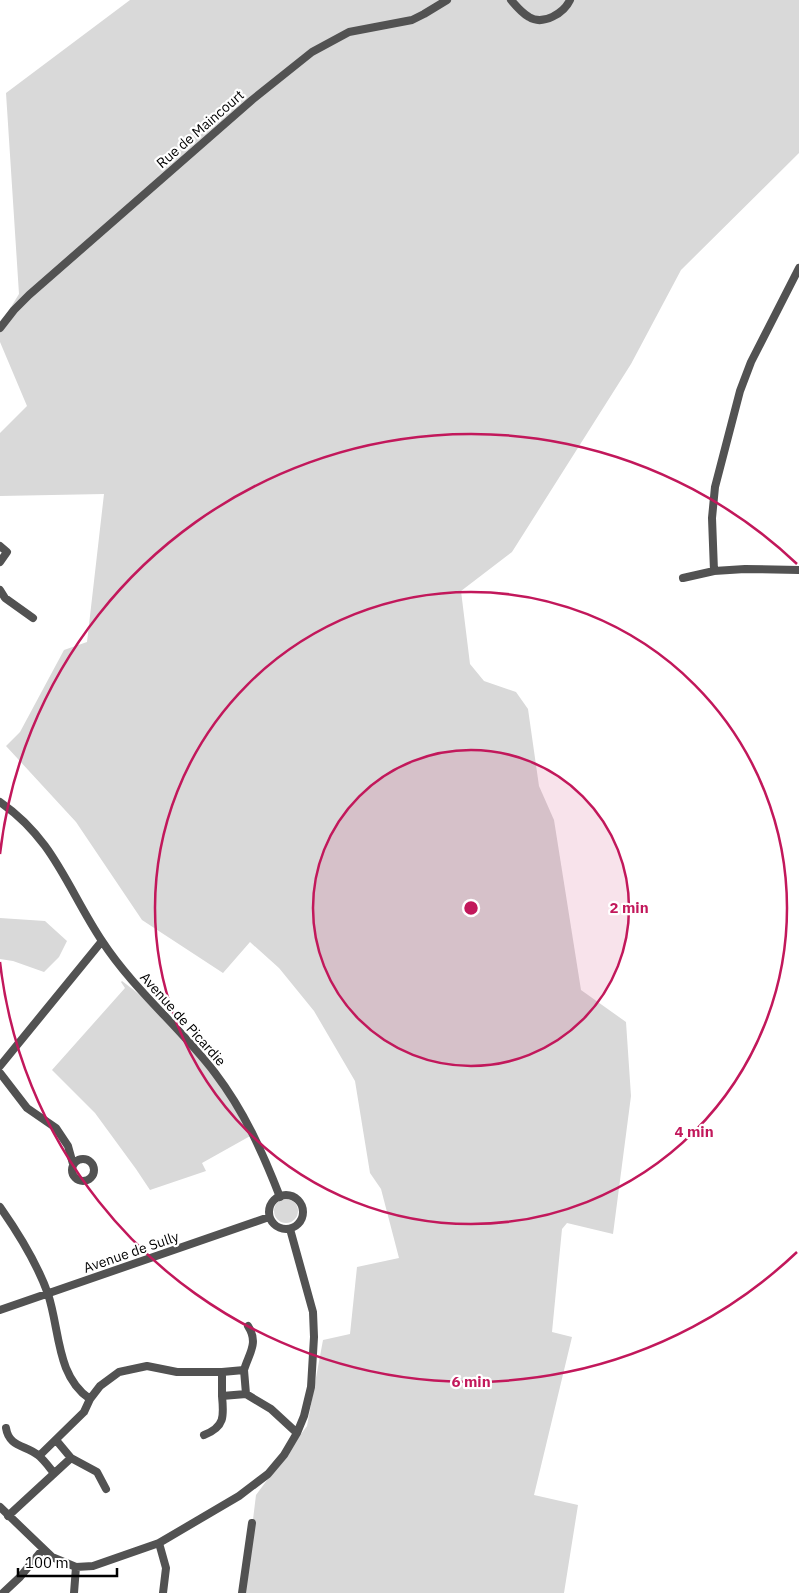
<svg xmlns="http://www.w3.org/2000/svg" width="799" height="1593" font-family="'IBM Plex Sans',sans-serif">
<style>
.green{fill:#d9d9d9}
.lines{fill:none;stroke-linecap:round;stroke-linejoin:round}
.minor{stroke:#525252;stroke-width:8}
.ring{fill:none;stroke:#c2185b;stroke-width:2.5}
.labels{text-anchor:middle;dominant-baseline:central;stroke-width:4.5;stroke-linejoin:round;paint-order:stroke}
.street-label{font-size:14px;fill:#000;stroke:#fff}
.centre{fill:#c2185b;stroke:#fff;stroke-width:2.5}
.ring-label{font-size:15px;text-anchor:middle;font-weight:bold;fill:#c2185b;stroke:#fff;stroke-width:4.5;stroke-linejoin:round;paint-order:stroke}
</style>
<rect width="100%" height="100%" fill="#fff"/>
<path class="green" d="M130,0H799V153L681,270L631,364L512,552L461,591L470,664L484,681L516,692L528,709L539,786L554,820L581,990L626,1022L631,1096L613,1234L567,1223L562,1229L552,1332L572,1337L534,1495L578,1505L564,1593H244L256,1495L307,1426L323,1340L350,1334L357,1267L399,1258L381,1189L370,1173L355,1081L314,1011L279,968L250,942L223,973L142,920L76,822L6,746L20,732L64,650L87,642L104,494L0,496V433L27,406L0,342V325L19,294L6,93Z
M0,918L45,921L67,941L59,957L44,972L13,961L0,959Z
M122,981C154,1005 184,1035 208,1067C225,1088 238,1112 252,1135L202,1163L206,1171L150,1190L136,1169L95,1113L52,1070L125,988L121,982Z
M274 1211a12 12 0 1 1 24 0a12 12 0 1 1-24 0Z"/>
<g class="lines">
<path class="minor" d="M511,0C516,6 522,13 529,17C543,26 564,13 570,0
M0,328L14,310L29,295L252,100L312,52L349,32L412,20L424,14L447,0
M0,546L7,552L0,562
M714,571L712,518L715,487L740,391L751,362L799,268
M683,578L714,571L745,569L799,570
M0,590L5,598L33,618
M0,802C54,839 68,890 102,941C134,990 180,1027 215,1073C244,1111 263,1153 280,1197
M0,1066L102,941
M0,1073L27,1108L56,1128L68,1146L73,1164
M72 1170a11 11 0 1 1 22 0a11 11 0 1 1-22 0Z
M269 1212a17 17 0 1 1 34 0a17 17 0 1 1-34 0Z
M0,1207C19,1234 37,1263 48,1294C60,1330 56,1376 90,1399
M0,1310L269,1217
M244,1370C249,1353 259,1343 248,1326
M222,1372L244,1370L246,1394
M6,1428C9,1447 25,1445 38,1455C44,1460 49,1467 54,1473
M204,1435C225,1427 224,1416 222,1396
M56,1440L71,1458L97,1472L106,1489
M39,1456L84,1412L90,1399L100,1386L119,1372L147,1366L177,1372H222V1396L246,1394L271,1409L297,1433
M0,1507L52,1557L76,1567L93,1566L159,1543L239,1496L268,1474L284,1455L297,1433L304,1416L311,1387L314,1337L313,1312L290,1229
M8,1516L71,1458
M159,1543L166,1568L163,1593
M3,1593L20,1577L43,1549
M74,1593L76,1567
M242,1593L252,1523"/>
</g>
<circle cx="471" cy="908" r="158" fill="#c2185b" fill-opacity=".12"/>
<g class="ring">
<circle cx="471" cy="908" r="158"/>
<circle cx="471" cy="908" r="316"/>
<path d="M797 1252A474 474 0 0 1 0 962M0 854A474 474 0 0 1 797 564"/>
</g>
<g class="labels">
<g class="street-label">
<text transform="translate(200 129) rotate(-41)">Rue de Maincourt</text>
<text transform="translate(183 1019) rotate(48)">Avenue de Picardie</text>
<text transform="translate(131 1252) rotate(-19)">Avenue de Sully</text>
</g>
</g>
<circle cx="471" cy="908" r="8" class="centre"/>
<g class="ring-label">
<text x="629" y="913">2 min</text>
<text x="694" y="1137">4 min</text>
<text x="471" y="1387">6 min</text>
</g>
<path d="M18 1568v8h99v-8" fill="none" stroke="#000000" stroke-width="2.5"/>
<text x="25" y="1568" font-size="15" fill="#000000" stroke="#ffffff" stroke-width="4" paint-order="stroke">100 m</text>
</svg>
